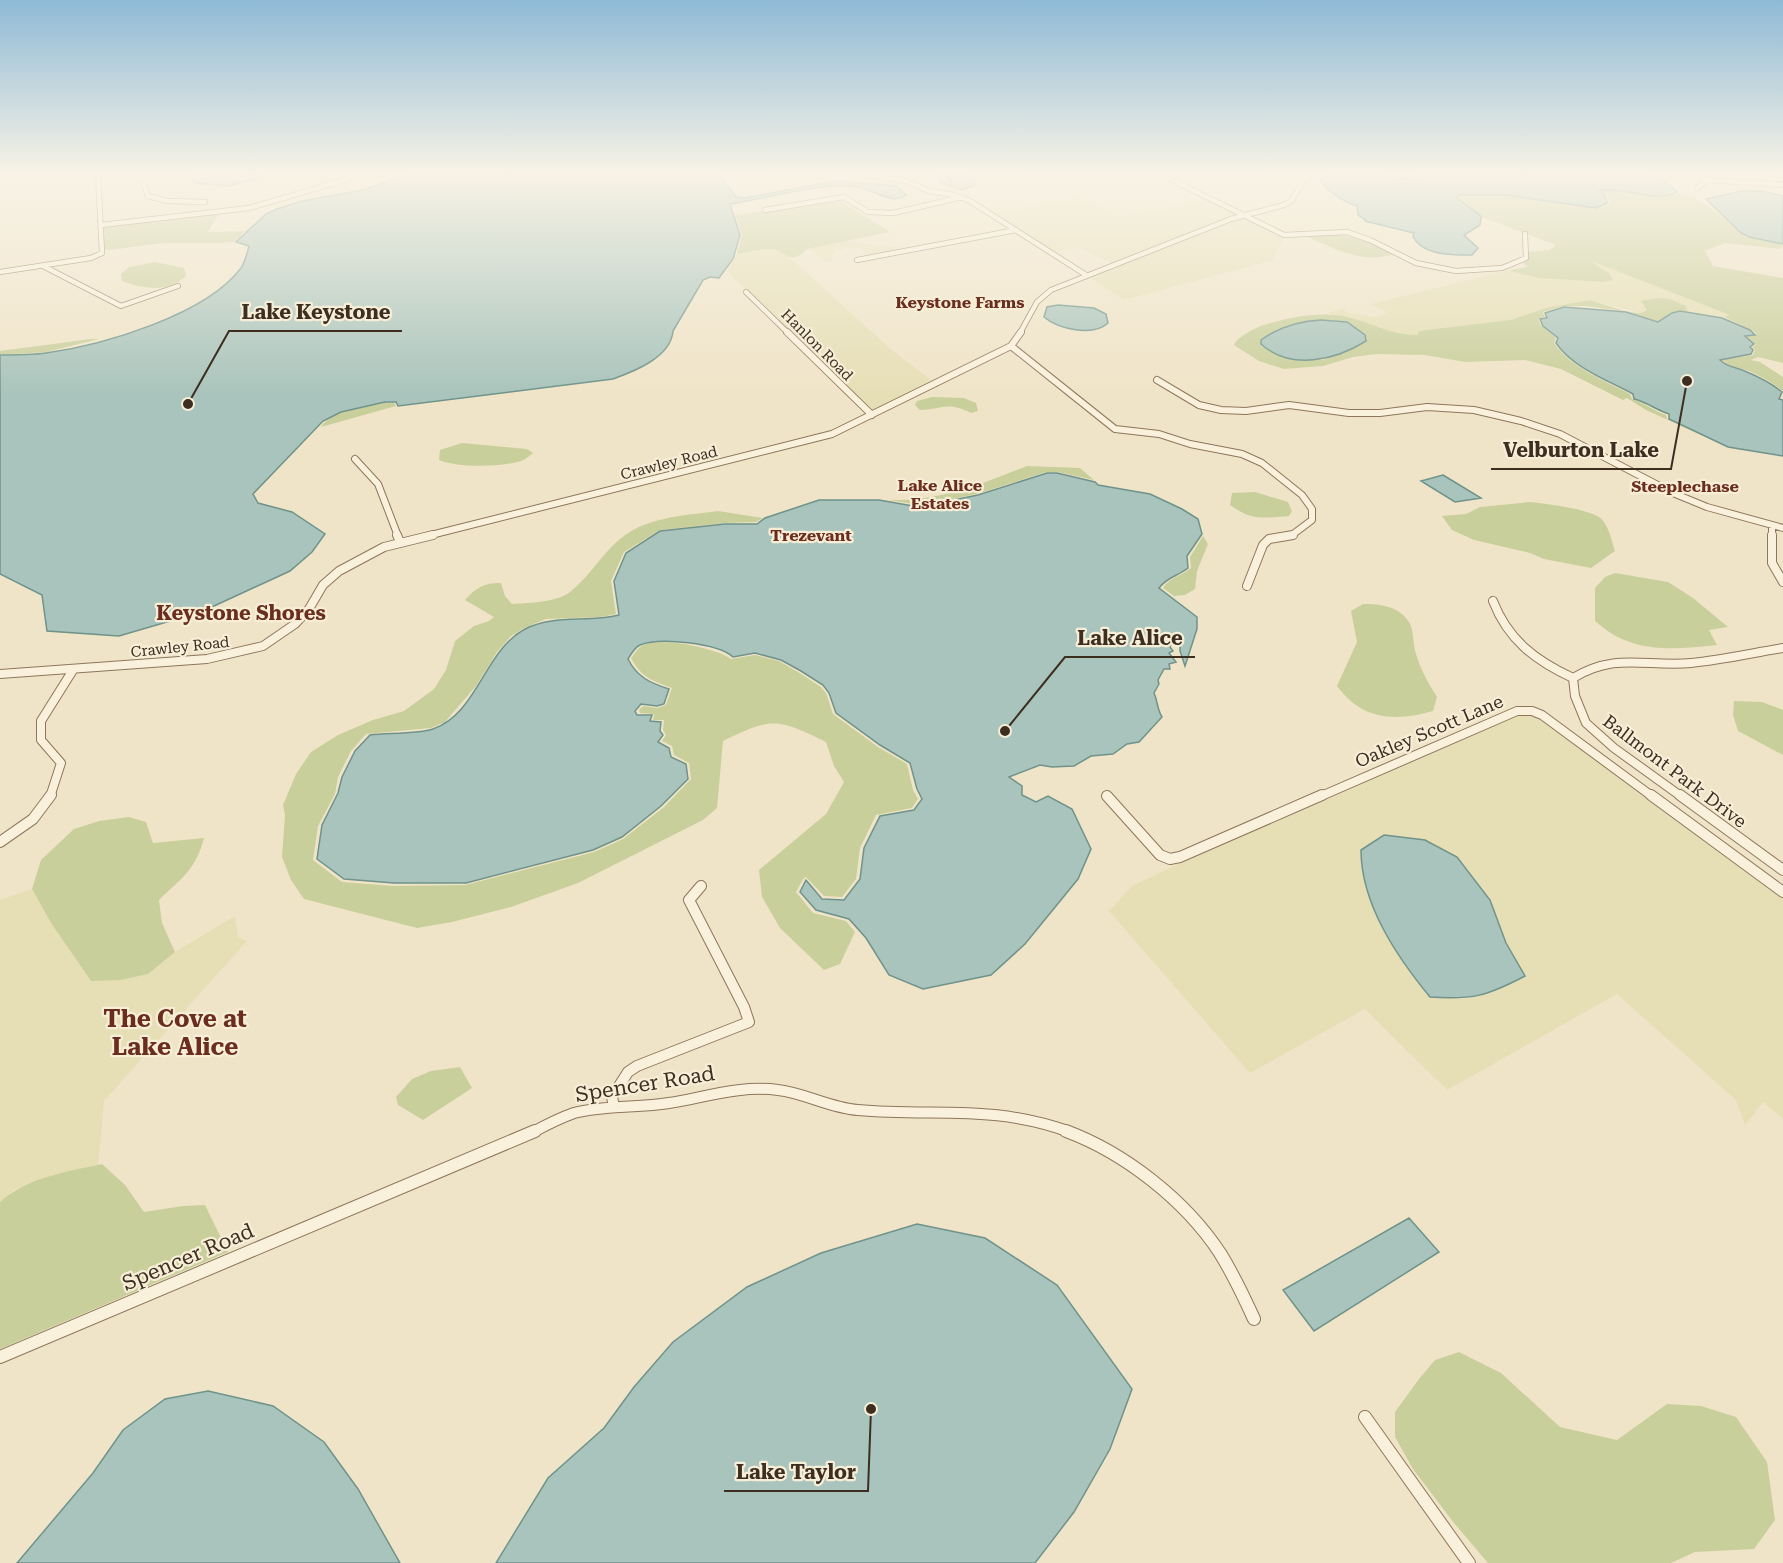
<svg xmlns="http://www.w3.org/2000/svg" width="1783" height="1563" font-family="'Roboto Serif',serif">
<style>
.farmland{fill:#e6deb5;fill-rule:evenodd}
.green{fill:#c9cf9b;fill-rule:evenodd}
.water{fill:#a9c4bc;stroke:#6f938a;stroke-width:1.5}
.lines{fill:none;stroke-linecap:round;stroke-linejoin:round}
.minor-far4-casing{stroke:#8d765c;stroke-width:6}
.minor-far3-casing{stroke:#8d765c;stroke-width:8}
.minor-far2-casing{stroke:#8d765c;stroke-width:10}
.minor-far1-casing{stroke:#8d765c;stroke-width:12}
.minor-casing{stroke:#8d765c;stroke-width:14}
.minor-far4{stroke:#faf1dc;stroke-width:4.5}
.minor-far3{stroke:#faf1dc;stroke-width:6}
.minor-far2{stroke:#faf1dc;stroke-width:8}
.minor-far1{stroke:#faf1dc;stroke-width:10}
.minor{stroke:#faf1dc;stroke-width:12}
.labels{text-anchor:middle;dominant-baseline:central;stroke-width:4.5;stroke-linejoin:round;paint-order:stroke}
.far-street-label{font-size:15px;fill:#3d2e20;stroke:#f7eed8}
.far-neighbourhood-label{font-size:16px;font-weight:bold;fill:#6b2e1e;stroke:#f7eed8}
.street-label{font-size:18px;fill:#3d2e20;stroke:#f7eed8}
.neighbourhood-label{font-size:20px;font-weight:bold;fill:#6b2e1e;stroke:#f7eed8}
.near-street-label{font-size:21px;fill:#3d2e20;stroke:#f7eed8}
.near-neighbourhood-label{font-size:24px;font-weight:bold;fill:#6b2e1e;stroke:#f7eed8}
.leader{fill:none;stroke:#3d2e20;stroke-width:2}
.callout-dot{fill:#3d2e20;stroke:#f7eed8;stroke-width:2}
.callout-label{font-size:20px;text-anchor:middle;font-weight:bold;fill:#3d2e20;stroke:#f7eed8;stroke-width:4.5;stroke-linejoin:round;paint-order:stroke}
</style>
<rect width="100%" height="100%" fill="#f0e4c8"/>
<path class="farmland" d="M1081,197L1118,217L1205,200L1236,216L1113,264L1080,248L1053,252L992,213Z
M1239,217L1283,239L1273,260L1124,300L1087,276Z
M845,241L911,249L869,257L862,249L852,247L835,251L831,261H824L809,248Z
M774,249L788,256L893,351L931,380L871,411L727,271L737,254Z
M1588,260L1731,315L1724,317L1688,312L1686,306L1647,310L1641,313L1590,300L1546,308L1511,320L1426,330L1419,332V335H1398L1365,323L1327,313L1347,308L1344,312L1376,317L1388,313L1371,304L1510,270L1538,278L1603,282L1600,268Z
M1524,707L1783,899V1119L1763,1102L1745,1125L1736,1100L1617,994L1447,1090L1365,1009L1250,1073L1109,911L1132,886L1376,770ZM1362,850L1490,900L1506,943L1525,976L1497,991L1463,999L1430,996L1364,880Z
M32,889L51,923L91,981L148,974L175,952L235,916L238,937L247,941L104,1101L98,1165L53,1175L14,1190L0,1202V900Z"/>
<path class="green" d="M1608,189L1650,196L1680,194L1695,198L1716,211L1745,237L1783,245L1780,249L1725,243L1705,251L1713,266L1783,278V363L1758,357L1751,360L1760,362L1783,377V391C1773,383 1761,376 1749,371C1739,367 1730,368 1722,360L1753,355L1755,350L1752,347L1756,345L1747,336L1757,334L1752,330L1724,317L1730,315L1591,261L1610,274L1613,280L1603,282L1538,278L1511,271L1510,270L1528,267L1522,262L1528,258L1529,252L1549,250L1556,245L1482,217L1458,196H1507L1597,208L1610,203L1607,196L1600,190Z
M838,199L890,232L807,249C790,267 785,250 772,249C761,249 748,252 737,254L742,235L735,215Z
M216,213L218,215L208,232L245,231L234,242C213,244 195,243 174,243C151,243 128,249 104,250L103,225Z
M1323,233C1352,236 1368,239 1395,254C1364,264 1336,250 1308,237Z
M155,262L184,268L186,276C167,293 144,289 122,281L121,274L129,267Z
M1659,298L1670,299L1686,306L1688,312C1674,308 1669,316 1658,321L1627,312L1641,313L1647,310L1641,301Z
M1590,300L1624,311L1585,306H1563L1543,312L1545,318L1538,319L1541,325L1556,338L1554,343C1570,367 1605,381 1630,394L1632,399C1645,403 1654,411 1666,415L1667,419L1705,437L1646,410L1627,398L1623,400L1561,369L1525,360L1465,362L1425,355L1376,354L1353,357L1323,366L1284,369L1259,361L1234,345C1238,336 1255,328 1264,325C1292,317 1318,311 1347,317C1374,323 1388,335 1418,335V332L1426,330L1511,320L1546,308ZM1310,320H1335L1355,348L1322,360L1277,329Z
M91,339H99L46,352L0,355V351Z
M932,397L964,398L976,403L978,411L971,413C948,401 943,409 920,410L915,405L917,401Z
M384,403H394L396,406L321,427C333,409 364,408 384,403Z
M462,443L527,449L533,453C529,456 525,460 521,461C502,467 457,468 439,460L440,450Z
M1027,466L1080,468L1094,480L1058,472H1046L977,494L952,499L919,505L889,500C942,501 978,485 1027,466Z
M1255,492L1288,502L1292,511L1289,516C1263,518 1252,521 1230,505L1232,493Z
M1530,502C1548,504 1583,508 1599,517C1608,523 1612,541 1615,551L1591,568L1544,559L1530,553L1474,540L1452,530L1442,516L1466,514L1480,507Z
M718,511L763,518L756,522L725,523L660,530L624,552L611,581L616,614L601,617L546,619L524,628L511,636L497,652L476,686L445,722L431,728L366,734L351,751L338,777L335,794L318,826L313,860L342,882L393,886L465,885L594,852L623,839L664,807L691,779L689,763L674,755L672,746L662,741L666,735L663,730L664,720H653L654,714L640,713L639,710L643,706L657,708L666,705L672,688C651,680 642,678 631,658C634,655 637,649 640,647C656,635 717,648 731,659L755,655L779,661L798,672L821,687L826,693L833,714L878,747L907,764L913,790L918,799L912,808L876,815L860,848L856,879L842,897L824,896L806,877L803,879L796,892L813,913L846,921L855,932L840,964L824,970L780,928L762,897L759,870L826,814L844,782L834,766L826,742C777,718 772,717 723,741L717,808L703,820L578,883L511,907L452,922L417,928L304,899L291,880L282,857L285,815L283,805L296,774L311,752L338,735L373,720L404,711L434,689L446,670L455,641L474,626L489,621L494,617L465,600C477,587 484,583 501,583L505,596L512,604C528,603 558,602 570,592C594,573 606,545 633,530C659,516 690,515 718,511Z
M1203,536L1208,544L1197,571L1195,589L1185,595L1174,596L1163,588C1170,577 1181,576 1191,568L1190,557Z
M1615,573L1668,582L1693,598L1728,627L1709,630L1717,645C1672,650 1631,654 1595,621V588L1605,577Z
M1363,604C1380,604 1399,606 1409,622C1414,630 1413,645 1416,654C1421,670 1428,683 1437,697L1433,711C1394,722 1362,720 1337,686L1357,642L1351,611Z
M1734,701L1762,702L1783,710V755L1738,731L1733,715Z
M129,817L146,822L153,843L204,838C196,869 182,878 159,900L162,923L175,952L148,974L120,980L91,981L51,923L32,889L41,860L74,829L99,821Z
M460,1067L472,1088L423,1120L398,1105L396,1097L412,1079L431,1071Z
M102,1164L125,1185L144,1212L183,1206L205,1205L228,1252L0,1349V1202C28,1177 66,1172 102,1164Z
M1459,1352L1501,1373L1560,1427L1617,1440L1667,1404L1701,1406L1736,1417L1767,1462L1775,1520L1754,1549L1695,1552L1671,1563H1488L1454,1523L1413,1469L1395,1437V1412L1419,1379L1435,1360Z"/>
<path class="water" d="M189,175H270L228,186L195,183Z
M406,175H719L736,197L745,198L835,181L897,186L906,195C892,206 873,189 858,187C818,182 770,198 730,204L740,235L733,259L719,278L710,277L703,280L673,331C671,357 635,371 613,379L398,406L396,402H385L341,412L323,421L253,494L258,503L292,512L325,534L312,552L290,571L201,612L119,636L47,631L42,595L0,574V355C15,355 31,355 46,353C103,345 206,315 241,268C245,262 247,253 249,246L236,242L266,214L277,209L302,201L363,190Z
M930,175H945L952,183L950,185L953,182L947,175H963V179L965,175H973L975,185L962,190L941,183L938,178Z
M1330,175H1385L1405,179L1419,175L1417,179L1421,175H1652L1667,183L1677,192C1659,204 1622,186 1599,190L1605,196L1607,203L1596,208L1505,195H1460L1456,197L1481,216L1480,225L1464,235L1478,248L1472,255C1454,255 1422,256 1413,236L1414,233L1365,221L1366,220L1358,215L1357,206C1343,201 1329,193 1320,180Z
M1742,191H1762L1783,196V244L1749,237L1741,233L1706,199Z
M1058,305L1094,308L1106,314L1108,323C1093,337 1058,329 1044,317L1047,307Z
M1564,307L1626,312L1658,322L1672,313L1680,311L1722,318L1750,330L1755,335L1745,336L1754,344L1750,347L1753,350L1751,354L1720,360C1728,368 1737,367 1747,372C1759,377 1771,383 1782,392L1779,399L1783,400V456L1728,447L1669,419V414C1656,410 1647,402 1634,399L1633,394C1607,380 1572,367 1556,343L1558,338L1543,326L1540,319L1547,318L1545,313Z
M1321,320L1347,322L1365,335L1366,341C1336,360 1291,371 1261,344V340C1279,327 1299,321 1321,320Z
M1047,473H1057L1095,482L1098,485L1150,494L1182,509L1198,519L1202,534L1187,556L1188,568C1178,576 1167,577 1159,588L1197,617V629L1185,666L1180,651V638L1175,634L1170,647L1173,651L1169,653L1176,662L1169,664L1170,669H1164L1158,680L1159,684L1154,693C1158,702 1157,709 1162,717L1139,742L1127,744L1113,754L1091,756L1074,766L1052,767L1040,765L1009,777L1022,786V795L1036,802L1048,796L1072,809L1091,849L1078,879L1025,944L991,975L923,989L889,975L866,938L849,919L816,910L800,892L806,880L822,899L844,900L860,879L864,848L880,816L914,810L922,799L917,789L910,763L880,745L836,713L829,693L823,685L801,671L781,660L755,653L733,657C718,643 659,637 640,645C635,647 631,654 628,659C637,677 650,683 669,689L664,704L657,706L641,704L635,711L637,715H652L650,721L661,722L660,731L663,735L658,742L669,748L671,757L686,764L688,779L661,806L622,837L593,850L466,883H394L344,879L317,859L322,825L338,793L342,777L355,751L370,735C386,733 419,734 433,729C478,713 484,651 525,629C554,614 588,623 619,615L614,581L626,553L660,531L725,524H757L765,518L819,500H879L919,507L978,495Z
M1443,475L1481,498L1455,502L1421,481Z
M1384,835L1425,840L1457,857L1490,900L1506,943L1525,976C1487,996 1473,1000 1430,997C1397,957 1361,904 1361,850Z
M1409,1218L1439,1252L1314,1331L1283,1290Z
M917,1224L985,1238L1057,1285L1132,1389L1110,1449L1074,1512L1035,1563H496L548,1478L604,1428L634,1387L673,1342L747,1287L821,1253Z
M208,1391L273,1406L324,1442L358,1489L400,1563H17L93,1473L123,1430L165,1399Z"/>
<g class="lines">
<defs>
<path id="minor-far4" d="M151,175L144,184L148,196L167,201L205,202
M865,175L906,181L929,191L954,195L970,201L1086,275
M1162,175L1284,235L1347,232L1370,240L1416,263L1456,271L1502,268L1526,258L1525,234
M1693,175L1708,180
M1697,188L1708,180L1783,185
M765,210L844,197L868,212L893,213L962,197
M101,225L249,208L362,175
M857,260L1016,230
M43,266L121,306L178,286
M0,272L91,258L102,253L98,175
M746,292L788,333
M1020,333L1037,302L1051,290L1231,219L1284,205L1291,201L1307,175"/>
<path id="minor-far3" d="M787,332L872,415
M1011,346L1115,429L1159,434L1190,444L1242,454L1262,463L1302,495L1312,509V520L1292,535L1286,536
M1157,380L1199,405L1221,410L1246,411L1289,405L1349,413H1380L1427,407L1474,410L1521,421L1560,434L1673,493L1707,507L1783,528
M355,459L378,484L398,536
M1772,526V536
M427,536L832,434L1011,346L1021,332"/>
<path id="minor-far2" d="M397,535L400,542
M1772,535V563L1783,582
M1247,586L1263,545L1269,539L1293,535
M1493,601C1508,640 1536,661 1573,678
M0,674L207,659L263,646L295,624L309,609L323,585L339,571L384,547L433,535
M50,797L61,763L41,740V721L73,670
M1319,797L1517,711H1532L1542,715L1653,797
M1682,797L1614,748L1586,723L1575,696L1573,678C1616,652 1645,667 1691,663C1722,660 1752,653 1783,648"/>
<path id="minor-far1" d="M1651,795L1783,892
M1680,795L1783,870
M1107,796L1160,855L1170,859L1180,857L1322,795
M0,842L33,819L51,795
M614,1107L612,1097L628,1072L637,1066L749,1022L744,1007L689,900L701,886
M533,1132C546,1125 560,1118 574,1113C605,1105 638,1108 669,1103C706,1097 741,1085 778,1090C805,1093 830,1108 858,1110C935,1117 993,1104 1070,1132"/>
<path id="minor" d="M1066,1131C1125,1153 1185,1200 1220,1253C1233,1274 1244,1297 1254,1319
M0,1357L535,1131
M1365,1417L1469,1563"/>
</defs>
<use href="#minor-far4" class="minor-far4-casing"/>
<use href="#minor-far3" class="minor-far3-casing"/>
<use href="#minor-far2" class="minor-far2-casing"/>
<use href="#minor-far1" class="minor-far1-casing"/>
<use href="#minor" class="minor-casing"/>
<use href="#minor-far4" class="minor-far4"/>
<use href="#minor-far3" class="minor-far3"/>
<use href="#minor-far2" class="minor-far2"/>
<use href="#minor-far1" class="minor-far1"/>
<use href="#minor" class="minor"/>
</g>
<linearGradient id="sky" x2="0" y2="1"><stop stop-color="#8fbad6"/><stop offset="0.44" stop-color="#f8f3e6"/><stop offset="1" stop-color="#f8f3e6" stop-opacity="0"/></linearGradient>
<rect width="1783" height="394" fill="url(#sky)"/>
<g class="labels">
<g class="far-street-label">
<text transform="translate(817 345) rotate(45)">Hanlon Road</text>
<text transform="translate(669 463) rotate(-14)">Crawley Road</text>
<text transform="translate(180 647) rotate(-6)">Crawley Road</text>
</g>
<g class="far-neighbourhood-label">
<text x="960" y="302">Keystone Farms</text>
<text x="940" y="485">Lake Alice<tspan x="940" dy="18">Estates</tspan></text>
<text x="1685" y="486">Steeplechase</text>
<text x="811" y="535">Trezevant</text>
</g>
<g class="street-label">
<text transform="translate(1429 731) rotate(-23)">Oakley Scott Lane</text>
<text transform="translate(1675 771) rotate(37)">Ballmont Park Drive</text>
</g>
<g class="neighbourhood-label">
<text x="241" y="613">Keystone Shores</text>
</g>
<g class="near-street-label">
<text transform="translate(645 1084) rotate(-9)">Spencer Road</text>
<text transform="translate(188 1257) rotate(-23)">Spencer Road</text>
</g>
<g class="near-neighbourhood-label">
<text x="175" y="1019">The Cove at<tspan x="175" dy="28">Lake Alice</tspan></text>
</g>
</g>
<path class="leader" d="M188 404L229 331H402M1687 381L1671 469H1491M1005 731L1065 657H1195M871 1409L868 1491H724"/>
<g class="callout-dot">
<circle cx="188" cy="404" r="6"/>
<circle cx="1687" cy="381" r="6"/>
<circle cx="1005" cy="731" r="6"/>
<circle cx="871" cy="1409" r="6"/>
</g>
<g class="callout-label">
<text x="316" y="319">Lake Keystone</text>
<text x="1581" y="457">Velburton Lake</text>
<text x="1130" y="645">Lake Alice</text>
<text x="796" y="1479">Lake Taylor</text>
</g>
</svg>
